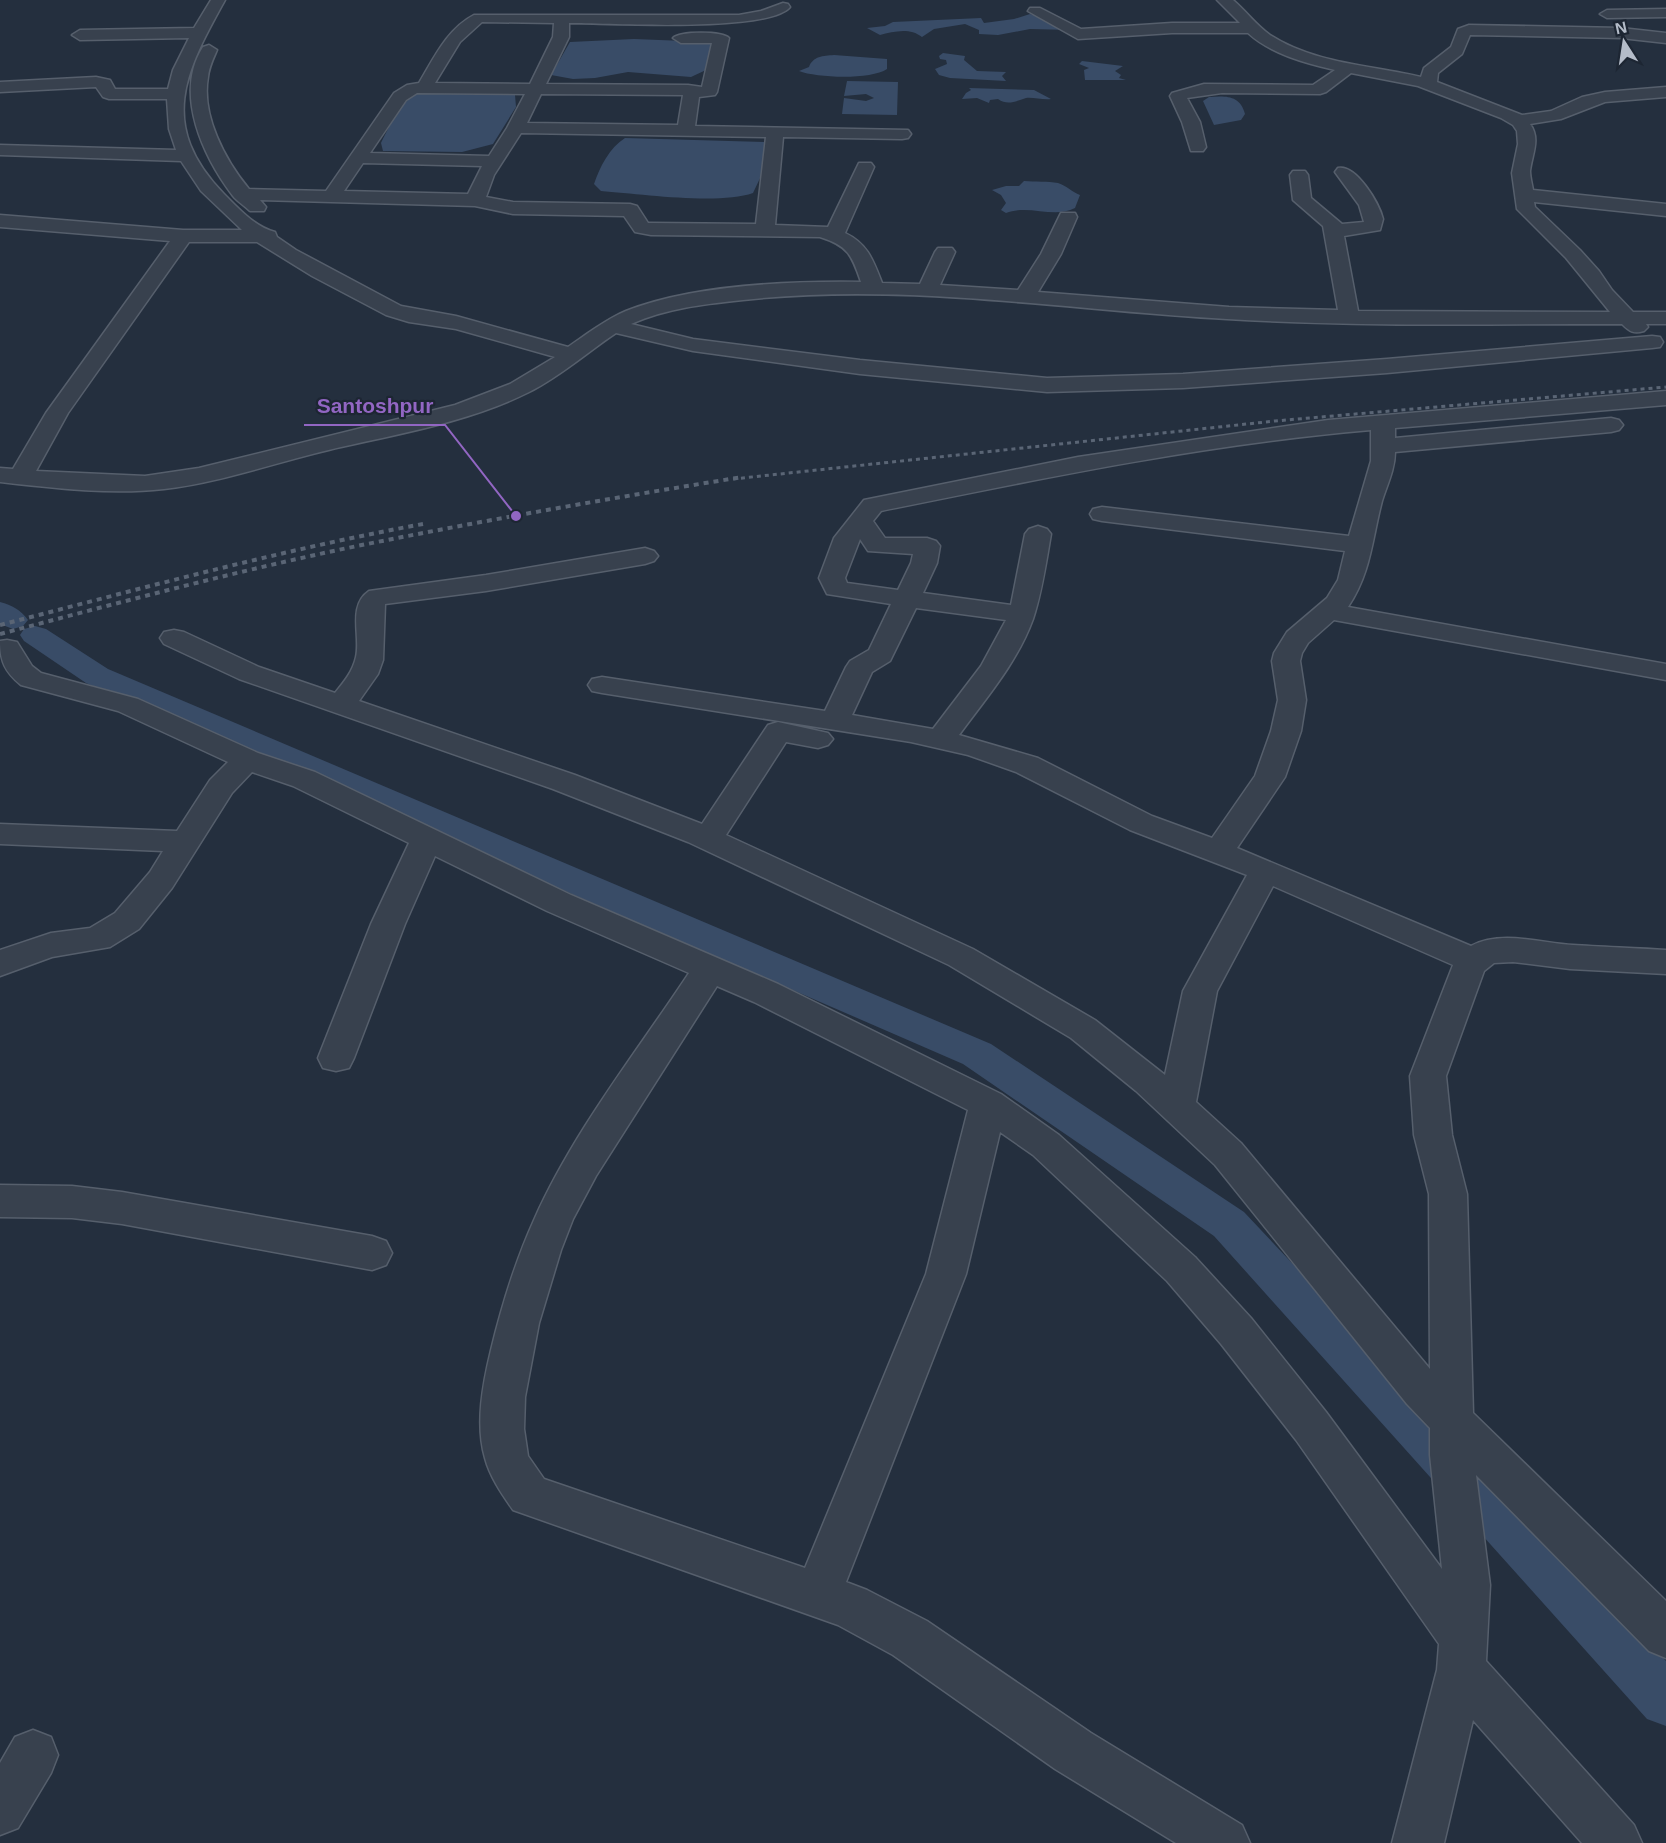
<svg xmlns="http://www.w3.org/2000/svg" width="1666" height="1843" font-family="Helvetica,sans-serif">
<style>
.water{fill:#394c67}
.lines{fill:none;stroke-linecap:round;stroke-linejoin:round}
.canal{fill:#394c67;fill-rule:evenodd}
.minor-casing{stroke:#565f6c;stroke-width:3}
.minor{fill:#38414e;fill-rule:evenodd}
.rail-far1{stroke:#5a6575;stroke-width:3;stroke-dasharray:4 4;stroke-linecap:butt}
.rail{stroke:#5a6575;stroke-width:4;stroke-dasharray:5 5;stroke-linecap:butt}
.leader{fill:none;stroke:#9266c3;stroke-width:2}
.callout-dot{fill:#9266c3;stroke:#1d2633;stroke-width:2}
.callout-label{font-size:21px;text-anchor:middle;font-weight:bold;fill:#9266c3;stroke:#1d2633;stroke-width:4.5;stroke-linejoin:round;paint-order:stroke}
</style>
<rect width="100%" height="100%" fill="#242f3e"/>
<path class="water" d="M1030,14L1043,17L1072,30L1030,29L998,35L979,34V30L965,24L934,29L922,37C909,27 893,32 880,35L867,28L885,26L893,22L981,18L984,23L1014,19Z
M634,39L710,42L712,47L706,70L691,77L628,72L595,78L573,79L551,75L570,42Z
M943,53L965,56L964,60L977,71L1006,72L1002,76L1006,81L950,78L939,75L935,69L947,64L946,60L940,59L939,56Z
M834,55L887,59V69C871,80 817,78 799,71L809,67C813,56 823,56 834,55Z
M1082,61L1123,66L1115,71L1121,75L1119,78L1126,80H1085L1084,70L1089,68L1079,64Z
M847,81L898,82L897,115L842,114L844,98L866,101L874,98L866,94L844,96Z
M969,88L1034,90L1051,99C1043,100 1032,97 1026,98C1016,101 1008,106 998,99L990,100L989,103L977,98L962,99L966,93L971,90Z
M424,91L510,93L515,95L516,107L493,144L462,152L383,151L381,143C391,124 401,97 424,91Z
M1209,97C1226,96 1240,95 1245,114L1241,120L1214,125L1203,101Z
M625,138L764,142L770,144L769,159L753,193C719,205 640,194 601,191L594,184C600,167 609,148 625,138Z
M1024,181C1035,182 1048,181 1058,183C1067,186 1072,192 1080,195L1075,208C1054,219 1029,204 1006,213L1001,210L1006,203L1001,195L992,190L1006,186H1019Z"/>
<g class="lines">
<path class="canal" d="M0,602C12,605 21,610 28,620L23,626L13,629L0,624Z
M35,626L46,629L108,669L991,1044L1244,1212L1666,1661V1726L1647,1719L1214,1236L963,1064L86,683L24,641L20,635L24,629Z"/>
<defs>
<path id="minor" d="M211,0H225C185,72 157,125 224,194C239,209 255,227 275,232L277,237L296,250L401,306L456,316L568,347C587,334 605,320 626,311C692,285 790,281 861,282C852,256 849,246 820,237L651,235L635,232L624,216L513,214L475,206L260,200L266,207L264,211H250C245,206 237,201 233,196C204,158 173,94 203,47L209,45L217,50C213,59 209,67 208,77C201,115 225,160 249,189L326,191L394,93L407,85L419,83C434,58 447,29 474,15H739L761,11L783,3L788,4L790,7C768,33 609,23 569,23V37L546,84L688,85L702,87L712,43H681L673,38C680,31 722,31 729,38L717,92L715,95L699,97L695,126L908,130L911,134L908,138L902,139L783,137L775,225L828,227L859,163H871L874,167L845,233C868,244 873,260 882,283L920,284L935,252L938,248H952L955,252L940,285L1018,290L1041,254L1059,217L1061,213H1075L1077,217L1061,254L1038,292L1229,307L1338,310L1323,226L1293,200L1290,175L1293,171H1305L1308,175L1311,198L1342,224L1364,222L1359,205L1335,172L1338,168C1356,164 1379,203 1383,219L1380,230L1344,236L1358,311L1610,312L1566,258L1517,209L1512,173L1518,144L1517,131L1513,125L1501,118L1418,86L1351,73L1326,92L1320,94L1222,93L1187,98L1200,122L1206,147L1203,151H1191L1182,122L1170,96L1172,93L1204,84L1313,85L1335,70C1305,63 1271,54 1248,33H1172L1078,39L1028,11L1030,8H1040L1081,29L1172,23H1240L1217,0H1233C1246,11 1256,25 1270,35C1315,64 1371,65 1421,77L1424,68L1451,47L1458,29L1469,25L1621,28L1666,33V43L1621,38L1470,35L1462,54L1438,73L1437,82L1522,115L1551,111L1582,97L1605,92L1666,87V97L1605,102L1561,119L1530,124C1541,139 1532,154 1530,171C1530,177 1532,184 1533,190L1666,204V216L1534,202L1535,207L1580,250L1599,271L1612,290L1633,312H1666V324H1646L1648,327L1644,331C1634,334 1630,332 1622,324C1491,324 1359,327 1227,319C1066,310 904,282 743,300C705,304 667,308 631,324L693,339L860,360L1047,378L1183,374L1387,359L1652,336L1660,337L1663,342L1660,347L1652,348L1387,373L1183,388L1047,392L860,374L693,351L616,333C586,353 561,376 529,392C471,421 404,433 341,447C282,460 224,482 164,489C110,495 53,488 0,482V468L13,469L46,413L170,241L0,227V215L183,230H242L201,191L181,161L0,155V145L176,150L169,129L167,99H109L103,97L96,87L0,92V82L96,77L110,80L115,89H168L173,70L189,38L80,40L72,35L80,30L194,28ZM482,22L554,23L553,37L530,84L435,83L460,42ZM417,93L525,94L507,128L489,156L370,153L406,100ZM541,94L683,95L678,125L527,123ZM521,133L766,137L756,224L651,223H648L637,206L630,204L513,202L486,197L494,175ZM363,163L482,166L468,194L344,191ZM189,242H257L312,276L386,315L409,322L456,329L555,357L510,384L455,405L199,468L145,476L36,471L68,413Z
M1666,9V17L1607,18L1600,14L1607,10Z
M1666,391V405L1395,428V438L1611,418L1619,420L1623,425L1619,430L1611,432L1395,452C1395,469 1387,485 1382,501C1372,539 1371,573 1348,607L1666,664V680L1334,620L1308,643L1302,653L1300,661L1306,700L1301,731L1285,777L1237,848L1471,946C1501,930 1541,943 1573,945C1604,947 1635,948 1666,950V974L1570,969L1513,962L1494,963L1484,971L1446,1076L1452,1135L1467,1194L1473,1413L1666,1601V1658L1649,1651L1476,1475L1490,1585L1486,1661L1634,1825L1642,1843H1582L1473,1720L1444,1843H1392L1437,1670L1439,1644L1296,1440L1221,1344L1167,1281L1033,1155L1000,1132L966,1274L846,1582L867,1590L927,1621L1091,1733L1242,1825L1250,1843H1176L1055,1769L893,1655L838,1625L513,1510C502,1494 490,1477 485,1458C475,1424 483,1383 491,1350C502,1305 515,1262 534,1220C573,1132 636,1053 689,973L547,911L435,856L405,924L354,1058L349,1068L336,1071L323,1068L318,1058L371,924L409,843L293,786L252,772L232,793L172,888L139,929L110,947L52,957L0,976V950L51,933L90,928L115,913L150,872L163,851L0,844V824L177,831L210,780L228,762L118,711L21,685C5,672 0,661 0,641L7,640L17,642L32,666L41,673L138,699L258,753L315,772L571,895L778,984L1001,1094L1059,1135L1195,1257L1251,1318L1326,1412L1442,1569L1430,1455V1428L1407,1404L1215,1165L1136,1091L1071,1038L949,965L688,842L553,789L239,679L164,644L160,638L164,632L174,630L184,632L259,667L335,693C344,682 353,671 356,657C361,636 347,606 369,591L486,575L645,548L654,551L658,556L654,561L645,564L486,591L385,604L383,660L378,674L359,701L575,775L702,824L768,725L778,722L828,733L833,739L828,745L818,748L786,742L726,835L973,949L1095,1020L1165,1075L1183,991L1247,875L1130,830L1016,772L968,755L911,742L602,693L592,691L588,685L592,679L602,677L825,711L846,667L850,661L869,650L891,604L827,594L819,578L834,538L864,500L1078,457L1328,420ZM1371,430V461L1349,536L1102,507L1093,509L1090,514L1093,519L1102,521L1345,551L1338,580L1327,598L1287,632L1274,653L1272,661L1278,700L1271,731L1255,776L1212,838L1152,816L1038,758L959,735C986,698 1017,663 1033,619C1042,592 1046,563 1051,534L1047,529L1038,526L1029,529L1025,534L1011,605L923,593L937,563L940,546L936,541L927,538H885L873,521L881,511C1043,478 1207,444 1371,430ZM860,539L868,551L913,554L911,563L898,590L847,583L845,578ZM916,608L1006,620L981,666L933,729L852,715L872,672L890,661ZM1273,886L1453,965L1410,1076L1414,1135L1429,1194L1430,1369L1241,1143L1196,1102L1217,991ZM717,986L754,1002L968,1110L926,1274L805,1568L544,1479L528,1456L524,1429L525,1397L539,1323L561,1250L573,1219L596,1176Z
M0,1185L72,1186L122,1192L372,1236L386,1241L392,1253L386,1265L372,1270L122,1224L72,1218L0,1217Z
M33,1730L51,1737L58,1755L51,1773L18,1828L0,1835V1763L15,1737Z"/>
</defs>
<use href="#minor" class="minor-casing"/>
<use href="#minor" class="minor"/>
<path class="rail-far1" d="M733,479L1275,421L1666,387"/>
<path class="rail" d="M0,625C140,589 280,550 423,524
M0,634C122,602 243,569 367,544C492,519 617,497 743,477"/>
</g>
<path class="leader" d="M516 516L445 425H304"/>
<circle class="callout-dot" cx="516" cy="516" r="6"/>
<g class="callout-label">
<text x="375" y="413">Santoshpur</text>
</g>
<g transform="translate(1624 42) rotate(348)" stroke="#1d2633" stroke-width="4.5" paint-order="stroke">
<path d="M0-4.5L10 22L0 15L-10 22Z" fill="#b4bcc9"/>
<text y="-9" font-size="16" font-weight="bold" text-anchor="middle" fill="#b4bcc9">N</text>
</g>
</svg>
